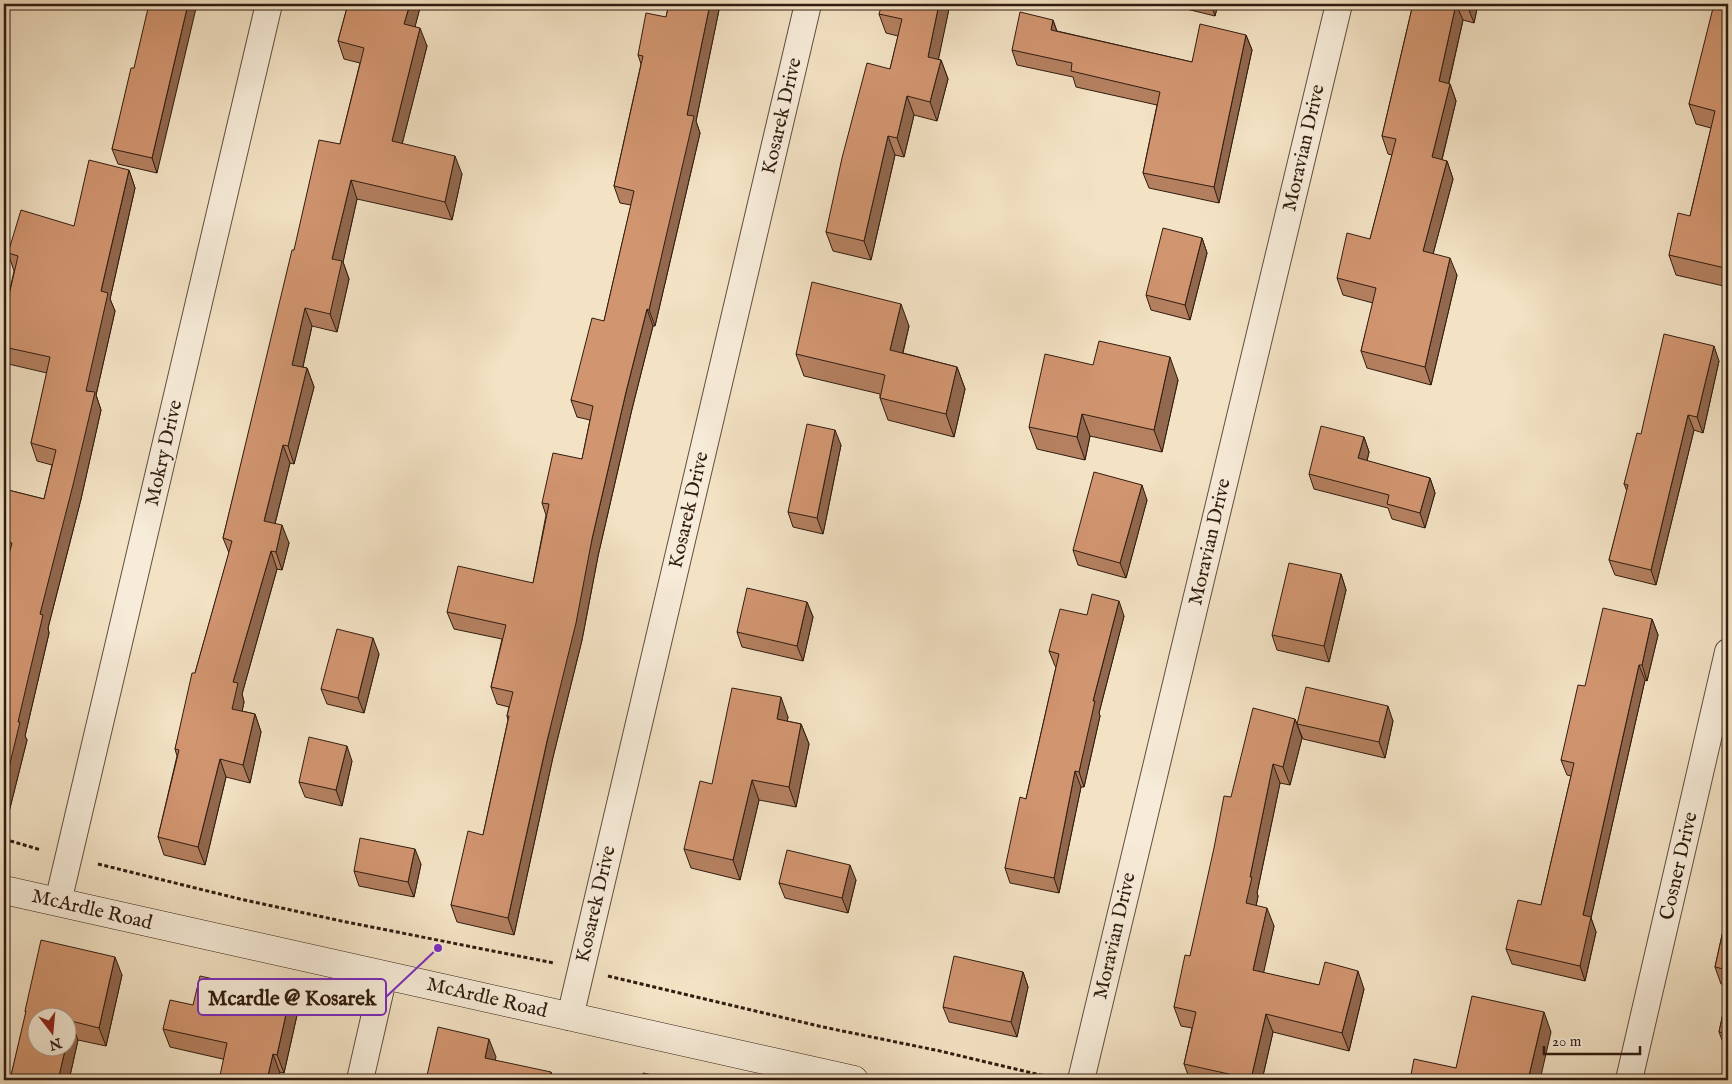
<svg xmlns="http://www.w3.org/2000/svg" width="1732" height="1084" font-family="'IM FELL English',serif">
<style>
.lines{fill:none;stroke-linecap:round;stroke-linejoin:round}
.street-casing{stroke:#614e3d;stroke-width:28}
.secondary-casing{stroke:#301c10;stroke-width:29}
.path{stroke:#301c10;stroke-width:3;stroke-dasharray:4 2.5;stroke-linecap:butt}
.street{stroke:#f7ecd9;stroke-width:26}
.secondary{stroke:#f7ecd9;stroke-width:28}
.wall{fill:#b48060;stroke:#301c10}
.shaded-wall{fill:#92684e;stroke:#301c10}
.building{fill:#d19570;stroke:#301c10}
.labels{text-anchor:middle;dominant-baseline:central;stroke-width:4;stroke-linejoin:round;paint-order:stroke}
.street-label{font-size:20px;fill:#301c10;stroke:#f7ecd9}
.leader{fill:none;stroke:#7b2cbf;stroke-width:2}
.callout-dot{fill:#7b2cbf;stroke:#f7ecd9;stroke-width:2}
.callout{fill:#f7ecd9;stroke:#7b2cbf;stroke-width:2}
.callout-label{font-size:21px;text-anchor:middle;font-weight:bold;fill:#301c10}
</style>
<rect width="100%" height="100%" fill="#f3e2c4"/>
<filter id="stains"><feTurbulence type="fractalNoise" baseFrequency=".004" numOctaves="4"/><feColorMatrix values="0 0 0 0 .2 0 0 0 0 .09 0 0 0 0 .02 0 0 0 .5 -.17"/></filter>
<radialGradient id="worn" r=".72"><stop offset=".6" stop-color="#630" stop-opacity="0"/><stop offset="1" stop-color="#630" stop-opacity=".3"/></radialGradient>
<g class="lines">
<defs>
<path id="street" d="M58,902L269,4
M570,1017L808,4
M360,1080L384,975
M1081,1080L1339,4
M1629,1080L1728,652"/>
<path id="secondary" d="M4,890L854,1080"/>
</defs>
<use href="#street" class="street-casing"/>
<use href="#secondary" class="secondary-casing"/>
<path class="path" d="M4,839L41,850
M98,864L240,899L346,922L554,963
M608,976L823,1027L940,1051L1053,1078"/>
<use href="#street" class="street"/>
<use href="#secondary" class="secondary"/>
</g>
<path class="wall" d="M348,4H421L415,26L427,46L402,144L462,174L452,220L357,199L343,262L349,279L337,332L312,326L303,367L307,368L314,387L294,464L290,463L275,524L289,543L282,570L277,569L242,694L244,702L242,711L255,714L261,732L250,783L226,777L205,865L164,855L158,837L177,756L175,749L195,673L229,553L223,538L294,250L340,144L360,63L344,59L338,41Z
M669,4H732L731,8L720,5L696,121L700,133L655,326H653L632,409L598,556L582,640L553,757L514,935L457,922L451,905L483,835L508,720L507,716L509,707L497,704L491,687L502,639L454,629L447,612L533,583L546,515L542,503L582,459L590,420L577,417L571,400L604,321L631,205L620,203L614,186L641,64L638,55L666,17Z
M950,4L938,59L941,60L948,79L937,121L914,115L904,157L895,155L871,260L833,251L826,232L890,69L898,36L886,33L879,14Z
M1166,4H1218L1215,16Z
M1413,4H1478L1474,23L1463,20L1449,83L1450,84L1456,101L1442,160L1447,161L1453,179L1433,254L1457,275L1431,385L1367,368L1361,351L1373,303L1343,295L1337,278L1370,239L1392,155L1388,154L1382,136Z
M1728,4V287L1676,275L1669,255L1690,216L1711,128L1696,124L1689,104Z
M1053,20L1057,31L1192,62L1246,35L1252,50L1219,203L1149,188L1143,173L1157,105L1076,87L1073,77L1017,65L1012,50Z
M134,68L157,173L118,164L112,149Z
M129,170L135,188L110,299L115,311L96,395L101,410L81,499L48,628L49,633L25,736L27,740L6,824L4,823V573L8,558L4,557V489L44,499L52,465L37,461L31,443L47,373L4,363V317L14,271L8,253L74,226Z
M1202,238L1207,253L1190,320L1151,310L1146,295Z
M909,326L903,353L957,367L965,389L954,437L888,420L880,398V394L804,376L796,354Z
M1719,361L1703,433L1694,430L1656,585L1615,575L1609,560L1627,491L1624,484L1641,434Z
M1093,365L1178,380L1162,452L1090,436L1085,460L1037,449L1029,427Z
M1364,437L1369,452L1367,461L1430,478L1435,493L1425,528L1392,519L1388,508L1314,489L1309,474Z
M841,445L823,534L793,527L788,512Z
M1147,500L1126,578L1078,565L1073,550Z
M1341,574L1346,590L1329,662L1277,650L1272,635Z
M807,602L813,617L803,661L742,647L737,632Z
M1087,615L1124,616L1099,713L1100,716L1084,787H1081L1059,893L1010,883L1005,868L1026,799L1056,667L1055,666L1049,651Z
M1652,619L1658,635L1647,681L1645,680L1591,918L1596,932L1585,981L1512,964L1506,949L1541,905L1571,776L1567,775L1561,760Z
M379,654L364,713L327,704L321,689Z
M788,717L787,721L801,724L809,744L796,807L759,800L740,880L691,868L684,849Z
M1295,719L1302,738L1290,785L1280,783L1257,893L1258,896L1256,906L1274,926L1263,973L1319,985L1364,989L1349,1051L1273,1032L1262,1080H1190L1184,1064L1192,1028L1181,1026L1174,1007L1190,956L1231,797Z
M1393,721L1385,758L1303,739L1297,724Z
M352,761L342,806L305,797L299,782Z
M421,864L414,897L359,886L354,871Z
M856,880L848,913L785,898L779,883Z
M1728,908V985L1721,984L1715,967Z
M1023,972L1028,987L1017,1037L949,1022L943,1007Z
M122,975L106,1046L78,1040L69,1080H10L26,1014L25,1011Z
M1728,990V1049L1725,1048L1719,1032Z
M193,1005L297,1015L284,1073L170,1047L163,1029Z"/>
<path class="shaded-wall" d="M188,4H197L157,173L152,158Z
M410,4H421L411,42L404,24Z
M710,4H719L720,5L696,121L700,133L655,326L649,310L687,115Z
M939,4H950L935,76L928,57Z
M1211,4H1218L1215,16Z
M1456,4L1463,20L1445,99L1439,81Z
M1468,4H1478L1474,23L1467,5Z
M1053,20L1058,35L1051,30Z
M420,28L427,46L398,160L392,141Z
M1246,35L1252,50L1219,203L1214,187Z
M941,60L948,79L937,121L930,102Z
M1450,84L1456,101L1438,175L1432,157Z
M907,96L914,115L904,157L897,138Z
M888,136L895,155L871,260L864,241Z
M455,156L462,174L452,220L445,202Z
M1447,161L1453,179L1429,269L1423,251Z
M129,170L135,188L110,299L115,311L96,395L101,410L81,499L48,628L49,633L25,736L27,740L6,824L4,818V788L40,614L101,291Z
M351,180L357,199L343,262L349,279L337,332L330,314L332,259Z
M1202,238L1207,253L1190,320L1185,305Z
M1728,253V277L1725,268Z
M1450,258L1457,275L1431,385L1425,367Z
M901,304L909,326L898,372L890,350Z
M305,308L312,326L299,383L292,365Z
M647,309L653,326L632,409L598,556L582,640L553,757L514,935L508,918L592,539L626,392Z
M1714,346L1719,361L1703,433L1697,417Z
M1170,357L1178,380L1162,452L1154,430Z
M957,367L965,389L954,437L946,414Z
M307,368L314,387L294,464L288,446Z
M1082,414L1090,436L1085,460L1077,437Z
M1688,415L1694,430L1656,585L1651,570Z
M835,430L841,445L823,534L817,518Z
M1364,437L1369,452L1364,473L1358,458Z
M283,445L290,463L271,539L264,521Z
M1430,478L1435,493L1425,528L1420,513Z
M1142,485L1147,500L1126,578L1120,563Z
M282,525L289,543L282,570L276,552Z
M271,551L277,569L242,694L244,702L239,727L232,709L233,682Z
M1341,574L1346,590L1329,662L1324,646Z
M1119,601L1124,616L1099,713L1100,716L1084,787L1079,772L1093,701Z
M807,602L813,617L803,661L797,646Z
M1652,619L1658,635L1647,681L1642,665Z
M373,638L379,654L364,713L358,698Z
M1639,665L1645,680L1591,918L1596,932L1585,981L1580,966L1583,915Z
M781,697L788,717L784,739L777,719Z
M1388,706L1393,721L1385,758L1379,742Z
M255,714L261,732L250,783L243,765Z
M1295,719L1302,738L1290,785L1283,767Z
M801,724L809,744L796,807L789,787Z
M347,746L352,761L342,806L336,790Z
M220,759L226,777L205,865L198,847Z
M1273,764L1280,783L1257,893L1258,896L1253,922L1246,903L1250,877Z
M1075,771L1081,787L1059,893L1054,878Z
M752,780L759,800L740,880L733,860Z
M415,849L421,864L414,897L408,882Z
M850,865L856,880L848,913L842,898Z
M1267,908L1274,926L1260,989L1253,970Z
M115,957L122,975L106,1046L99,1028Z
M1358,971L1364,989L1349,1051L1342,1033Z
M1023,972L1028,987L1017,1037L1011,1022Z
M290,996L297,1015L284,1073L277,1055Z
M1544,1012L1551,1032L1540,1080H1528Z
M1266,1014L1273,1032L1262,1080H1251V1079Z
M71,1021L78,1040L69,1080H58L66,1046H68V1038Z
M489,1039L496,1057L491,1077L485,1058Z
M273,1054L280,1073L278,1080H267Z
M551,1072L554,1080H549Z"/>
<path class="building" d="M149,4H188L152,158L112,149L131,68H134Z
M348,4H410L404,24L420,28L392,141L455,156L445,202L351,180L332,259L342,261L330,314L305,308L292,365L307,368L288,446L283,445L264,521L282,525L276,552L271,551L233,682L238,683L232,709L255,714L243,765L220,759L198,847L158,837L179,750L175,749L192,673H195L232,541L223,538L292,250H294L319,140L340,144L364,48L338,41Z
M669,4H710L687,115L694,116L649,310L647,309L626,392L592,539L576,623L547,741L508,918L451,905L468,831L483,835L509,716H507L513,692L491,687L506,625L447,612L458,566L533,583L549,504L542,503L553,453L582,459L593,406L571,400L592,318L604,321L634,191L614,186L643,56L638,55L646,13L666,17Z
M882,4H939L928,57L941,60L930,102L907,96L897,138L888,136L864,241L826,232L842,158L867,63L890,69L902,19L879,14Z
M1413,4H1456L1439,81L1450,84L1432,157L1447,161L1423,251L1450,258L1425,367L1361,351L1376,288L1337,278L1347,233L1370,239L1396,139L1382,136Z
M1714,4H1728V253L1725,268L1669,255L1678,213L1690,216L1715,111L1689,104Z
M1020,12L1053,20L1051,30L1192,62L1200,24L1246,35L1214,187L1143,173L1160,92L1071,71L1072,63L1012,50Z
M89,160L129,170L101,291L108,293L86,391L95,392L74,481L40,614L43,615L18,722H20L4,788V573L12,543L4,541V489L44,499L56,450L31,443L50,357L4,347V317L18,256L8,253L21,210L74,226Z
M1163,228L1202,238L1185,305L1146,295Z
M812,282L901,304L890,350L957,367L946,414L880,398L885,375L796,354Z
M1664,334L1714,346L1697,417L1688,415L1651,570L1609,560L1628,485L1624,484L1637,433L1641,434Z
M1099,341L1170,357L1154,430L1082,414L1077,437L1029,427L1045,354L1093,365Z
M807,424L835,430L817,518L788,512Z
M1321,426L1364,437L1358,458L1430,478L1420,513L1387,504L1389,495L1309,474Z
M1094,472L1142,485L1120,563L1073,550Z
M1289,563L1341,574L1324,646L1272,635Z
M747,588L807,602L797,646L737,632Z
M1092,594L1119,601L1093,701H1095L1079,772L1075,771L1054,878L1005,868L1020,797L1026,799L1059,654L1049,651L1060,609L1087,615Z
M1603,608L1652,619L1642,665H1639L1583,915L1591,917L1580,966L1506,949L1518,900L1541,905L1574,763L1561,760L1578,685L1585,686Z
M337,629L373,638L358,698L321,689Z
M1306,687L1388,706L1379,742L1297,724Z
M732,688L781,697L777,719L801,724L789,787L752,780L733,860L684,849L700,781L712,784Z
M1253,708L1295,719L1283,767L1273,764L1250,877H1252L1246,903L1267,908L1253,970L1319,985L1325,962L1358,971L1342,1033L1266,1014L1251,1079L1184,1064L1196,1012L1174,1007L1185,955L1190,956L1214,848L1224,796L1231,797Z
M309,737L347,746L336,790L299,782Z
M360,838L415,849L408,882L354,871Z
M787,850L850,865L842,898L779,883Z
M1728,908V970L1715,967Z
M41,940L115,957L99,1028L71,1021L68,1038V1016H38V1046H66L58,1080H10L26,1011H25Z
M954,956L1023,972L1011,1022L943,1007Z
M200,976L290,996L277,1055L273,1054L267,1080H219L227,1043L163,1029L170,1000L193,1005Z
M1728,990V1034L1719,1032Z
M1472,996L1544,1012L1528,1080H1410L1414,1059L1456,1068Z
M438,1027L489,1039L485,1058L551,1072L549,1080H426Z
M643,1073L675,1080H642Z"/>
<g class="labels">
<g class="street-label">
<text transform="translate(782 116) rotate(-77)">Kosarek Drive</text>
<text transform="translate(1304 148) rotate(-77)">Moravian Drive</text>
<text transform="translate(164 453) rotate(-77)">Mokry Drive</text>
<text transform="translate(689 510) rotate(-77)">Kosarek Drive</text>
<text transform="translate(1210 542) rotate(-77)">Moravian Drive</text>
<text transform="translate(1679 866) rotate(-77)">Cosner Drive</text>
<text transform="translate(596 904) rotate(-77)">Kosarek Drive</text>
<text transform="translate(92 910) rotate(13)">McArdle Road</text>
<text transform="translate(1115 936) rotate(-77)">Moravian Drive</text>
<text transform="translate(487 998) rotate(13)">McArdle Road</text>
</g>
</g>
<path class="leader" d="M438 948L386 997"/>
<circle class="callout-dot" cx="438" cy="948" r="5"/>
<rect class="callout" x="198" y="979" width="188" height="36" rx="5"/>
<g class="callout-label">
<text x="292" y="1005">Mcardle @ Kosarek</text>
</g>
<rect width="1732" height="1084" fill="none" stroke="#f3e2c4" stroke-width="20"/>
<rect x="5" y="5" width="1722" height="1074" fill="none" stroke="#301c10" stroke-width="2.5"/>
<rect x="10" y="10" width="1712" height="1064" fill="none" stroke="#301c10"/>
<g transform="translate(52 1032) rotate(164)"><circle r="24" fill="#f7ecd9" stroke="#a79989"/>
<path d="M0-4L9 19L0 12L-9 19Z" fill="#8f2418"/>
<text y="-8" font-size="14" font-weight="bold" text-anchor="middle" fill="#301c10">N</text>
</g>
<path d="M1544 1046v8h96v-8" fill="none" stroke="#301c10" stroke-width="2.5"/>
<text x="1552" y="1046" font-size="15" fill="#301c10" stroke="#f7ecd9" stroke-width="4" paint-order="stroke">20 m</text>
<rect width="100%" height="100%" filter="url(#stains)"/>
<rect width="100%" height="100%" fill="url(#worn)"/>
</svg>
